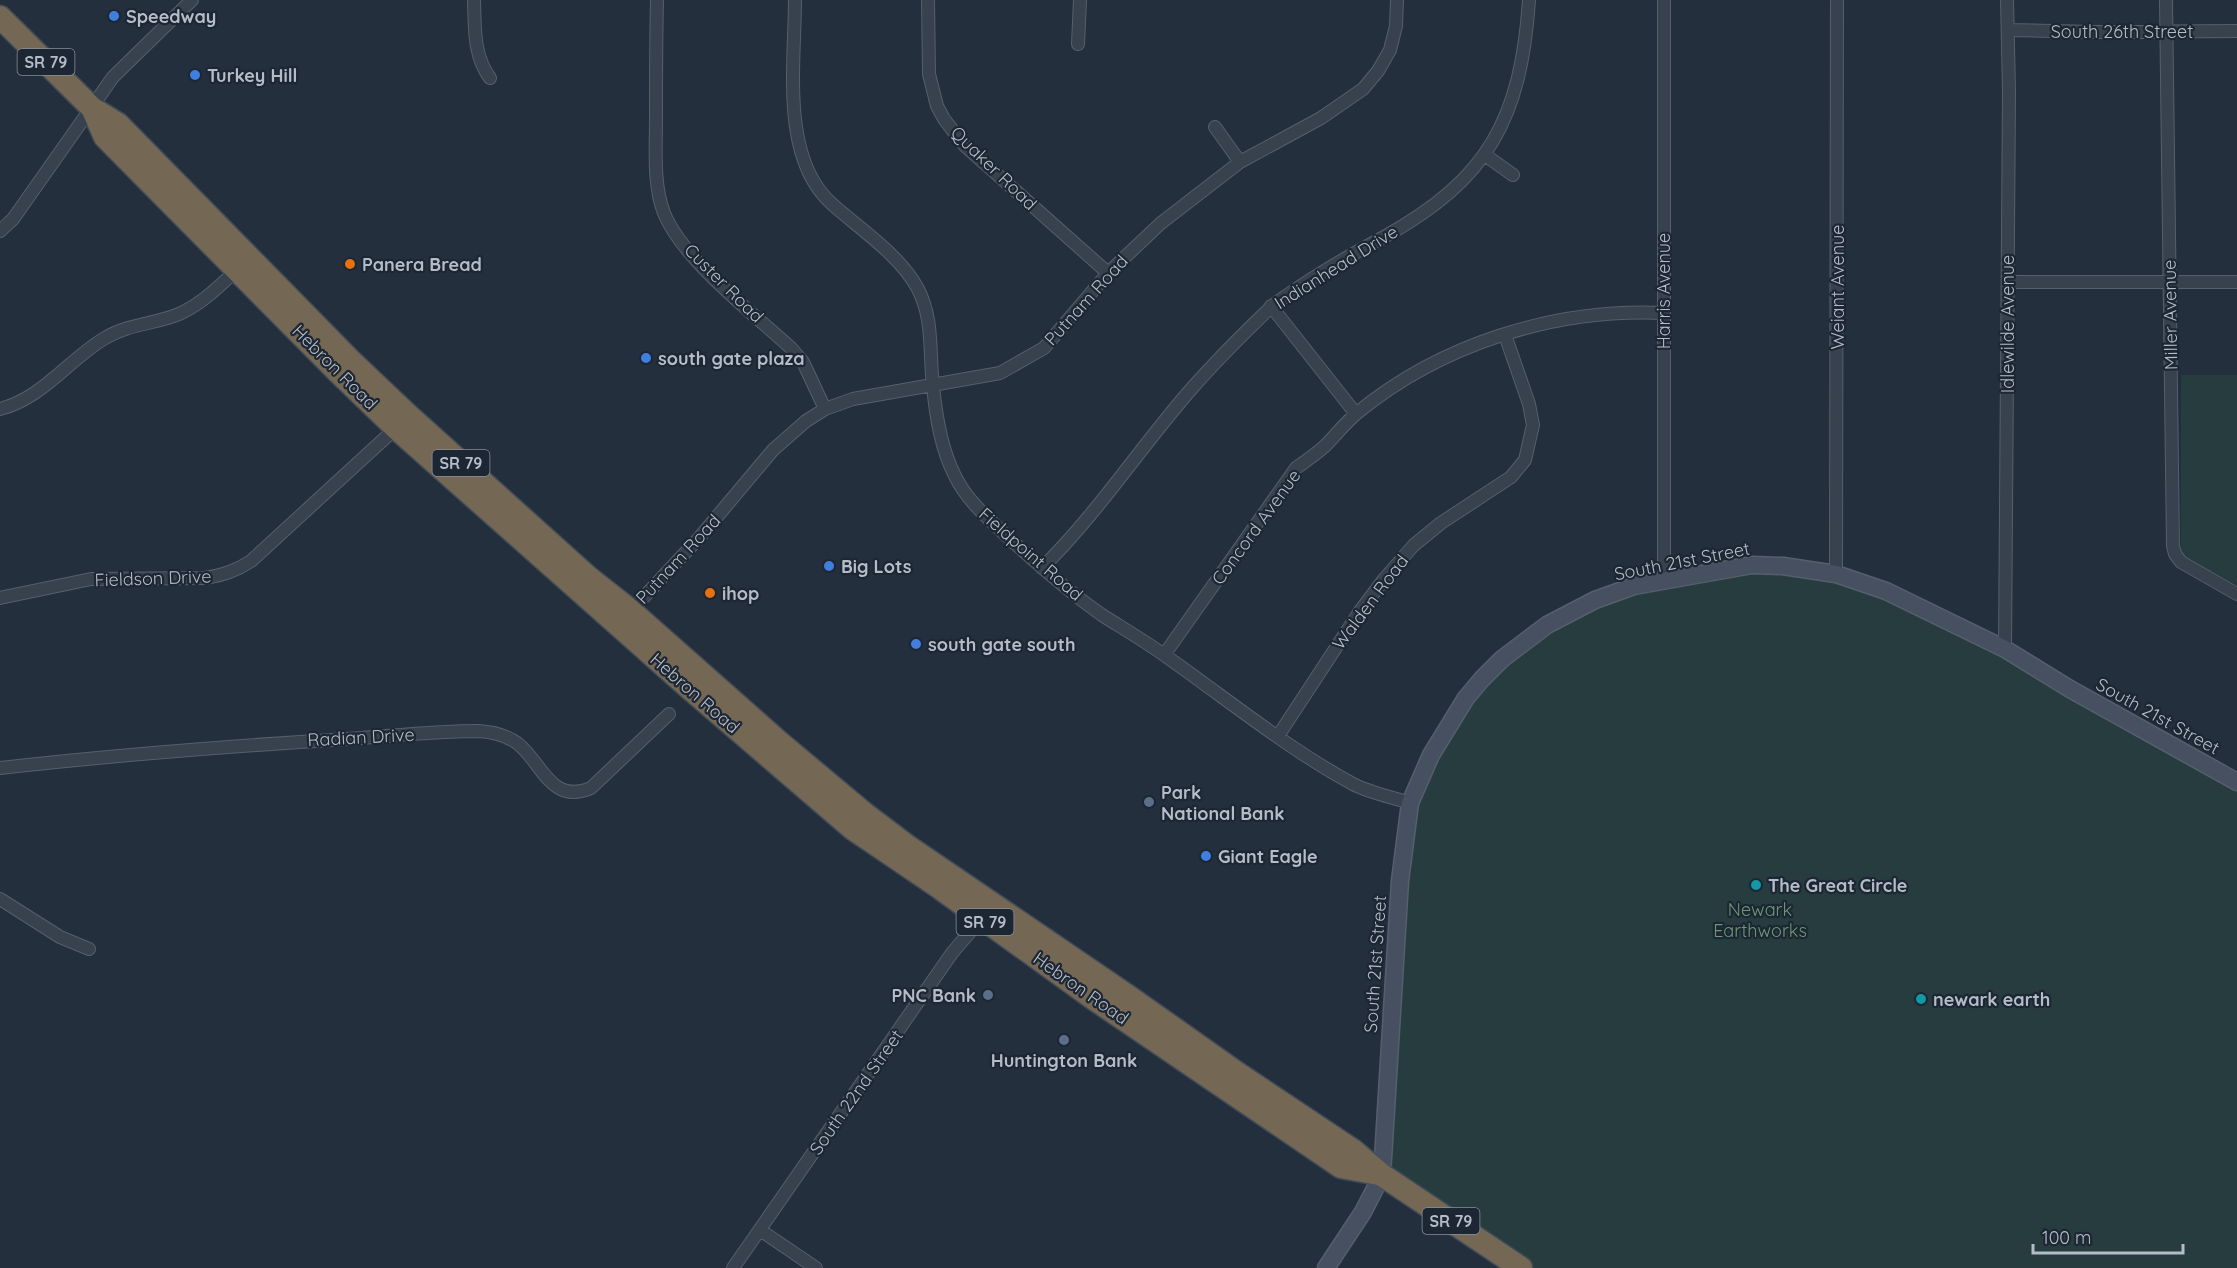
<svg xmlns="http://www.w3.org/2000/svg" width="2237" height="1268" font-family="Quicksand,sans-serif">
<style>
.green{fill:#263c3f}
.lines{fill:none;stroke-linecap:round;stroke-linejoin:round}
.street-casing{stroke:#565f6c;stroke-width:14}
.secondary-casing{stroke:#565f6c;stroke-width:19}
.highway-casing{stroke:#434c59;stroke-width:25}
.street{stroke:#38414e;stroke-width:12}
.secondary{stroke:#465061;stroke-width:16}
.highway{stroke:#746855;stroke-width:22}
.shop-dot{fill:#3f7fe0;stroke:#1d2633;stroke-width:2}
.food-dot{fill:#e8710a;stroke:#1d2633;stroke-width:2}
.service-dot{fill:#5c6f8a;stroke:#1d2633;stroke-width:2}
.culture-dot{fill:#0f9aa8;stroke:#1d2633;stroke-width:2}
.labels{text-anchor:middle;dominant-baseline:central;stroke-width:4.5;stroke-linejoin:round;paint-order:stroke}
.shield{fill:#1d2633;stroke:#878f9c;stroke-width:1.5}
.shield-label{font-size:16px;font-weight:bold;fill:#b4bcc9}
.poi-label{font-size:18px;font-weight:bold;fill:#b4bcc9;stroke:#1d2633;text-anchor:start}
.street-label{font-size:18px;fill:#b4bcc9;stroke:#1d2633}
.park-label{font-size:18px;fill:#6b9a76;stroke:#1d2633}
</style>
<rect width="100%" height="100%" fill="#242f3e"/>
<path class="green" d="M2181,375H2237V585L2181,555Z
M1752,565L1891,593L2237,783V1268H1521L1382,1175L1410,803L1482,679L1595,600Z"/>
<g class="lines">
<defs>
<path id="street" d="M474,0C475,27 473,55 490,78
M657,0C656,39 656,79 656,118C656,149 653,185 664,213C683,260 754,314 791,348L803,362L825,409
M795,0C795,63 780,158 832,204C861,230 900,255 918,289C934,320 929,353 933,386C936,417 941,449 955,476C967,501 989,519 1009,538C1039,565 1069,592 1102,615C1124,629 1146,642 1167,657C1227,699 1288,749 1353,784C1370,793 1392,797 1410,803
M928,0L929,74L937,106L944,119L964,145L1108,273
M1664,0V582
M2166,0L2173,546L2175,554L2181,562L2237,594
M2008,30L2095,32L2237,31
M1078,44L1080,0
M1215,127L1240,162
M1485,155L1513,175
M0,231L13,219L113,77L192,0
M2008,282H2237
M1271,306L1356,414
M0,409C43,398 68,360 105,338C128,324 155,324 179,314C202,304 219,286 237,270
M1042,568C1098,513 1141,446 1193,387C1217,360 1243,334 1269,309C1277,301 1288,295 1298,288C1326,269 1354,253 1384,237C1489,179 1521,118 1529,0
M1836,574L1837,0
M0,598L91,579L205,578C223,575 236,571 251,561L396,428
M628,614L699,538L773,450L806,421L825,409L853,399L1000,373L1044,348L1108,273L1161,223L1240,162L1321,118L1363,89L1378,71L1390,50L1396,26L1397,0
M2005,649L2009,92L2007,0
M1164,655L1296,468C1306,461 1316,454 1325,446C1336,435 1345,423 1357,413C1441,344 1555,308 1663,313
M1278,736L1360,611L1385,578L1414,545L1441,523L1511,477L1525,460L1533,425L1529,404L1505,335
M0,768C116,755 231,746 348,739C392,736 435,731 479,731C493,732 506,735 517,743C543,763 550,805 591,788L669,714
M0,899L60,937L89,949
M760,1230L816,1268
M733,1268L952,953L981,919"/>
<path id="secondary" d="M1326,1268L1363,1212L1382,1175L1400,881L1410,803L1431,755L1466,698L1482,679L1502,659L1547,625L1595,600L1634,586L1752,565L1783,566L1836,574L1886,591L2005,649L2070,689L2237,782"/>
<path id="highway" d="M0,17L92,108L118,124L350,360L408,415L588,577L631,611L779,742L865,814L906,845L1128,996L1237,1073L1354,1151L1382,1175L1521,1268
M92,108L105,137L338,372L396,428L688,687L853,829L940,888L1097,1001L1341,1167L1379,1174"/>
</defs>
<use href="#street" class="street-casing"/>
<use href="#secondary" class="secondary-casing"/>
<use href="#highway" class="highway-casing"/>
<use href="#street" class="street"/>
<use href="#secondary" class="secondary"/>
<use href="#highway" class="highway"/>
</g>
<g class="shop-dot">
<circle cx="114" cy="16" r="6"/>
<circle cx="195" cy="75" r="6"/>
<circle cx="646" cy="358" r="6"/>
<circle cx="829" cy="566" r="6"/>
<circle cx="916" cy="644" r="6"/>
<circle cx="1206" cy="856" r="6"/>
</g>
<g class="food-dot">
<circle cx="350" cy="264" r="6"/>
<circle cx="710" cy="593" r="6"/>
</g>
<g class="service-dot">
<circle cx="1149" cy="802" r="6"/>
<circle cx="988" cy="995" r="6"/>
<circle cx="1064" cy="1040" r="6"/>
</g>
<g class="culture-dot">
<circle cx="1756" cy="885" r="6"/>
<circle cx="1921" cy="999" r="6"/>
</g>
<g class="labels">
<g class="shield">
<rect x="17.5" y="49" width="57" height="26" rx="4.5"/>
<rect x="432.5" y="450" width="57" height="26" rx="4.5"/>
<rect x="956.5" y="909" width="57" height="26" rx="4.5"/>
<rect x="1422.5" y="1208" width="57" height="26" rx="4.5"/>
</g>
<g class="shield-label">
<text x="46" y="62">SR 79</text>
<text x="461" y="463">SR 79</text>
<text x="985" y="922">SR 79</text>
<text x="1451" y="1221">SR 79</text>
</g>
<g class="poi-label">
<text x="126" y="16">Speedway</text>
<text x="207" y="75">Turkey Hill</text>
<text x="362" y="264">Panera Bread</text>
<text x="658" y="358">south gate plaza</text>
<text x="841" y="566">Big Lots</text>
<text x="722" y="593">ihop</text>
<text x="928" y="644">south gate south</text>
<text x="1161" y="792">Park<tspan x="1161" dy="21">National Bank</tspan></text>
<text x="1218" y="856">Giant Eagle</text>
<text x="1768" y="885">The Great Circle</text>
<text x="976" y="995" text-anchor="end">PNC Bank</text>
<text x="1933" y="999">newark earth</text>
<text x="1064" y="1060" text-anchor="middle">Huntington Bank</text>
</g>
<g class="street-label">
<text x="2122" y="31">South 26th Street</text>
<text transform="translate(994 168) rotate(44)">Quaker Road</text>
<text transform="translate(1336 267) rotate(-32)">Indianhead Drive</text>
<text transform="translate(724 283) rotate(45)">Custer Road</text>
<text transform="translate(1837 287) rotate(-90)">Weiant Avenue</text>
<text transform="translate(1663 291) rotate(-90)">Harris Avenue</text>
<text transform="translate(1086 300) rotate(-48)">Putnam Road</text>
<text transform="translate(2170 315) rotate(-91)">Miller Avenue</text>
<text transform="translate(2007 324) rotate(-90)">Idlewilde Avenue</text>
<text transform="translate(335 367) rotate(45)">Hebron Road</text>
<text transform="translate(1256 527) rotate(-54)">Concord Avenue</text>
<text transform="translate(1031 554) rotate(41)">Fieldpoint Road</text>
<text transform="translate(678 559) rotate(-47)">Putnam Road</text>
<text transform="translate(1682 561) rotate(-11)">South 21st Street</text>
<text transform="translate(153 578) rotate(-2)">Fieldson Drive</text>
<text transform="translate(1370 602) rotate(-53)">Walden Road</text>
<text transform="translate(695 693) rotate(41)">Hebron Road</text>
<text transform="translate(2158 716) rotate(29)">South 21st Street</text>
<text transform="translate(361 737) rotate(-3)">Radian Drive</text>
<text transform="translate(1375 964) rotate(-86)">South 21st Street</text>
<text transform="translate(1081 988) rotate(35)">Hebron Road</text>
<text transform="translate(856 1092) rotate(-55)">South 22nd Street</text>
</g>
<g class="park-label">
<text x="1760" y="909">Newark<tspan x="1760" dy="21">Earthworks</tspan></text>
</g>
</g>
<path d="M2033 1244v9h150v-9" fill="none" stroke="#b4bcc9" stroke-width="3"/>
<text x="2042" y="1244" font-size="18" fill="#b4bcc9" stroke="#1d2633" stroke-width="4.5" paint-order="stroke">100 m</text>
</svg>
